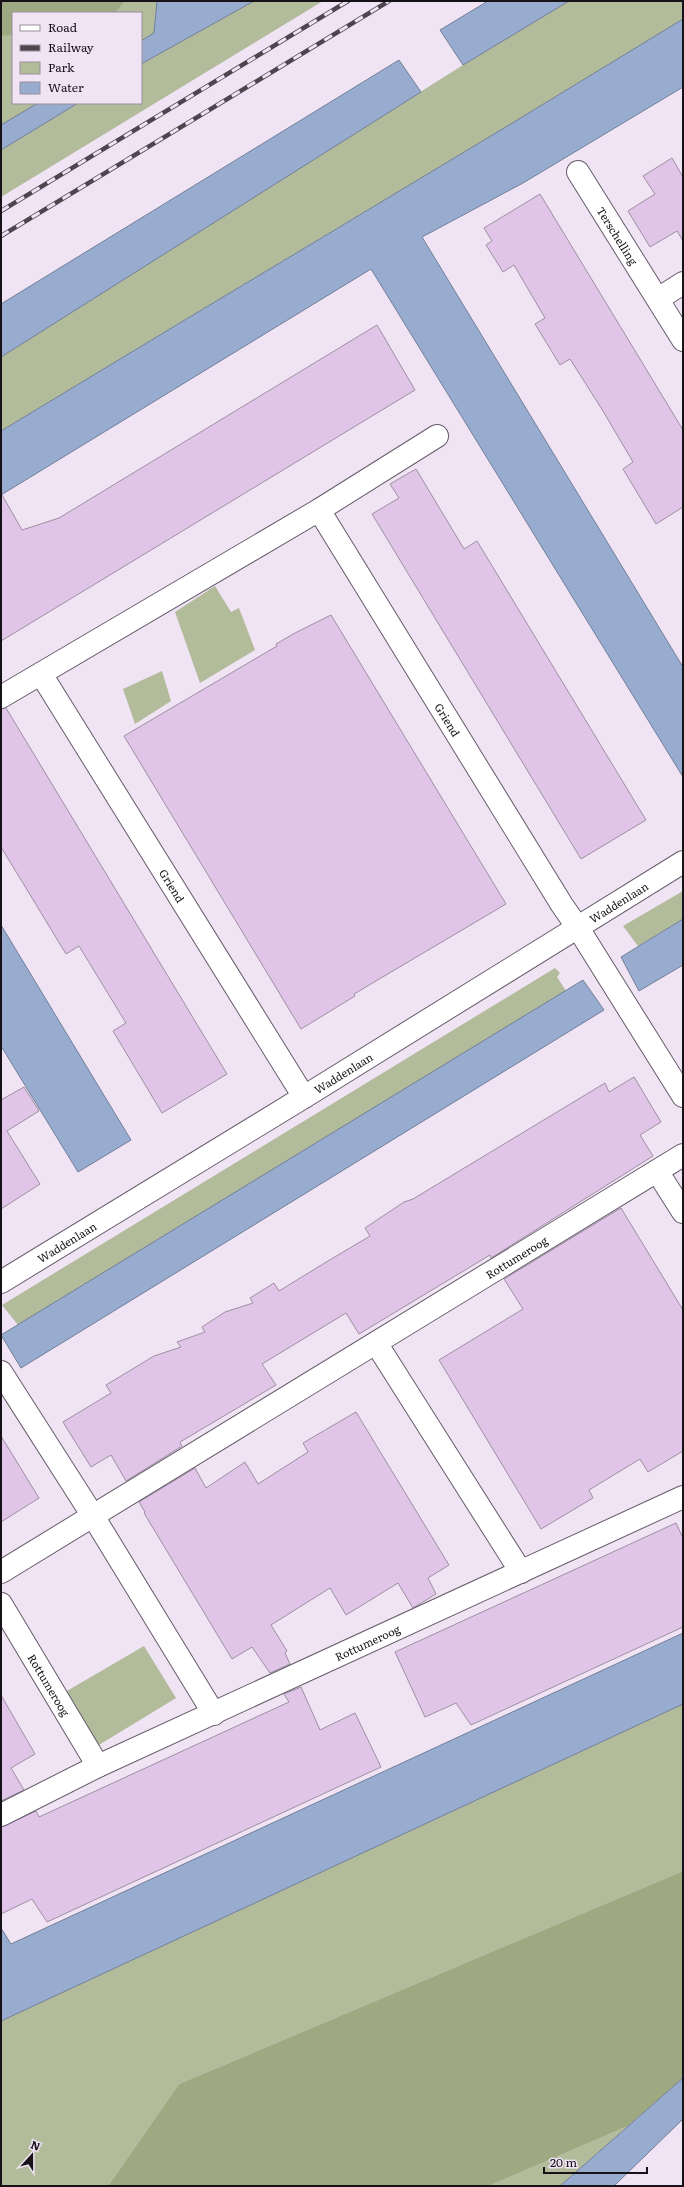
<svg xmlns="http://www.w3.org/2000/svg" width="684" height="2187" font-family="Literata,serif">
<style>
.green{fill:#b2bb9a}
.forest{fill:#9ea981}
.water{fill:#98accf;stroke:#717e98}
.building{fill:#e0c5e8;stroke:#9c90a0}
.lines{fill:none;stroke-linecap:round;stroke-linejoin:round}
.minor-casing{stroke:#665b6a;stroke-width:24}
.tertiary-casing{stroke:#665b6a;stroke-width:24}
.minor{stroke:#fff;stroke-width:22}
.tertiary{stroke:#fff;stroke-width:22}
.rail-casing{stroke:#4d464f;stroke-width:4.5}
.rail{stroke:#f0e3f4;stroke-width:3;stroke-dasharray:9;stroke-linecap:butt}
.labels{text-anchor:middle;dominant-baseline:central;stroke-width:3.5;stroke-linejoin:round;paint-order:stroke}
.street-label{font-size:11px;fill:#171218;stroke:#f0e3f4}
</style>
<rect width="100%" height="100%" fill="#f0e3f4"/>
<path class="green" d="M1,1H157L154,33L141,41V13H13V103H39L1,126Z
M254,1H323L1,197V150L78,103H141V64Z
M569,1H683V19C457,158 228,293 1,431V357L463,65Z
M215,586L231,612L239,608L255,650L200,683L175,612Z
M162,671L171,701L135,724L123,689Z
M683,891V919L638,946L623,926Z
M555,968L560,973L557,977L566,991L18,1325L2,1305Z
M144,1646L176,1698L94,1748L60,1695Z
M683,1704V1871L179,2084L108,2186H1V2021Z
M628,2126L560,2186H489Z"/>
<path class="forest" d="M1,1H125L115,13H13V35L1,36Z
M683,1871V2078L628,2126L489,2186H108L179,2084Z"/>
<path class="water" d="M157,1H254L141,64V41L154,33Z
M488,1H569L463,65L440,30Z
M683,19V87L523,183L422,237L683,667V777L371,269L1,495V431C228,293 457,158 683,19Z
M399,60L421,92L1,357V304Z
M38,103H78L1,150V125Z
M683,919V965L639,991L621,957Z
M1,925L131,1140L78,1172L1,1046Z
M583,980L604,1010L21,1368L1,1335Z
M683,1633V1704L1,2021V1928L11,1944Z
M683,2078V2119L614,2186H560Z"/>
<path class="building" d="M672,158L683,177V241L677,231L650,247L628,211L655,194L643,176Z
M540,194L683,430V507L656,524L623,469L633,462L603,411L570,359L560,365L535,324L545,318L514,265L503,272L486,245L492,241L484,228Z
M377,325L415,390L1,641V493L22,530L59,518Z
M416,469L464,549L477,541L646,820L581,859L372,514L399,498L390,484Z
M331,615L506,904L354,994L355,996L301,1029L124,736L277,646L276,644L295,633Z
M6,708L227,1074L162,1113L113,1031L126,1023L79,946L66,954L1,847V709Z
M634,1077L661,1122L640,1135L653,1156L491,1258L490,1255L359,1334L346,1313L262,1364L276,1385L180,1442L182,1446L126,1481L111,1455L91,1467L63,1422L111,1393L106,1385L154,1356L181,1347L177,1342L205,1332L202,1327L225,1312L253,1303L250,1298L274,1283L279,1291L323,1264L370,1236L365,1228L404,1202L413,1199L605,1083L609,1092Z
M24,1087L39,1111L7,1131L40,1184L1,1209V1100Z
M621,1208L683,1310V1451L648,1472L640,1459L589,1490L593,1498L541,1529L439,1360L523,1309L504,1279Z
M356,1412L449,1565L428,1578L436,1594L413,1608L398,1583L346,1615L330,1588L271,1625L287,1651L285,1653L290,1664L270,1673L252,1647L232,1659L144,1513L145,1512L139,1502L195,1468L206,1488L245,1462L258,1484L308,1452L303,1443Z
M1,1436L39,1498L1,1522Z
M676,1523L683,1538V1627L471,1725L456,1703L425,1717L395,1652Z
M301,1687L320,1730L355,1713L381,1767L47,1922L32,1899L1,1914V1827L36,1811L39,1817L289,1702L284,1694Z
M1,1695L35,1754L11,1768L24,1790L1,1801Z"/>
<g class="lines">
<defs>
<g id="minor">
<path id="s1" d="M578,172L683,340"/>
<path d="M658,299L683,283"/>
<path id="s2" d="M319,510L562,905L578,928L683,1096"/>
<path id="s3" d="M41,674L304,1097"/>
<path d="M1,697L319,510L437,436"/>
<path d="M657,1171L683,1212"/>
<path d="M376,1343L521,1572"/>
<path d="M1,1372L93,1516L214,1714"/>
<path id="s4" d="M1,1572L683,1155"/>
<path id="s5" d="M1,1604L98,1766"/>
<path id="s6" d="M1,1815L98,1766L683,1497"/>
</g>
<g id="tertiary">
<path id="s7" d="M1,1282L304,1097L683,862"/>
</g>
</defs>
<use href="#minor" class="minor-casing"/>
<use href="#tertiary" class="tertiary-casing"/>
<use href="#minor" class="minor"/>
<use href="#tertiary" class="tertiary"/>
<defs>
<path id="rail" d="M1,211L348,1
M1,236L389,1"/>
</defs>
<use href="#rail" class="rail-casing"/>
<use href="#rail" class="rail"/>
</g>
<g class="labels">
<g class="street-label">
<text stroke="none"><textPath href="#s1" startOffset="75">Terschelling</textPath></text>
<text stroke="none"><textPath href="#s2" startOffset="246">Griend</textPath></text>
<text stroke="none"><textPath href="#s3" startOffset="249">Griend</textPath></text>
<text stroke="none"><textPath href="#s7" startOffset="725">Waddenlaan</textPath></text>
<text stroke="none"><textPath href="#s7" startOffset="401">Waddenlaan</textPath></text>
<text stroke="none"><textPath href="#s7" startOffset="77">Waddenlaan</textPath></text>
<text stroke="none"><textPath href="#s4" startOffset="604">Rottumeroog</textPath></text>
<text stroke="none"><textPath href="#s6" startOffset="405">Rottumeroog</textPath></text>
<text stroke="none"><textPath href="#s5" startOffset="94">Rottumeroog</textPath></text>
</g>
</g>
<rect width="684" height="2187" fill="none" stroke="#171218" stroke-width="4"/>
<rect x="12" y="12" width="130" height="92" fill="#f0e3f4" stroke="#998f9c"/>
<rect x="20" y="25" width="20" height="6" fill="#ffffff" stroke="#998f9c"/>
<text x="48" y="32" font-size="12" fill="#171218">Road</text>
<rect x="20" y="45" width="20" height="6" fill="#4d464f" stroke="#998f9c"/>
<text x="48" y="52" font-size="12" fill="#171218">Railway</text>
<rect x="20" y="62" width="20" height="12" fill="#b2bb9a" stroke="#998f9c"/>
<text x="48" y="72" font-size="12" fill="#171218">Park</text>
<rect x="20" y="82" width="20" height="12" fill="#98accf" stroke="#998f9c"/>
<text x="48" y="92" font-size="12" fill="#171218">Water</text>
<g transform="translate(32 2155) rotate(21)" stroke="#f0e3f4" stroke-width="3" paint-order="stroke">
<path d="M0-3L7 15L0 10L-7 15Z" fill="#171218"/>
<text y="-6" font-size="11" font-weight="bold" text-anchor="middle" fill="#171218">N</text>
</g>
<path d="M544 2167v6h103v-6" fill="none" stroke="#171218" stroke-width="2"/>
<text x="550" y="2167" font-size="12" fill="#171218" stroke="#f0e3f4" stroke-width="3" paint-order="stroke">20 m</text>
</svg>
